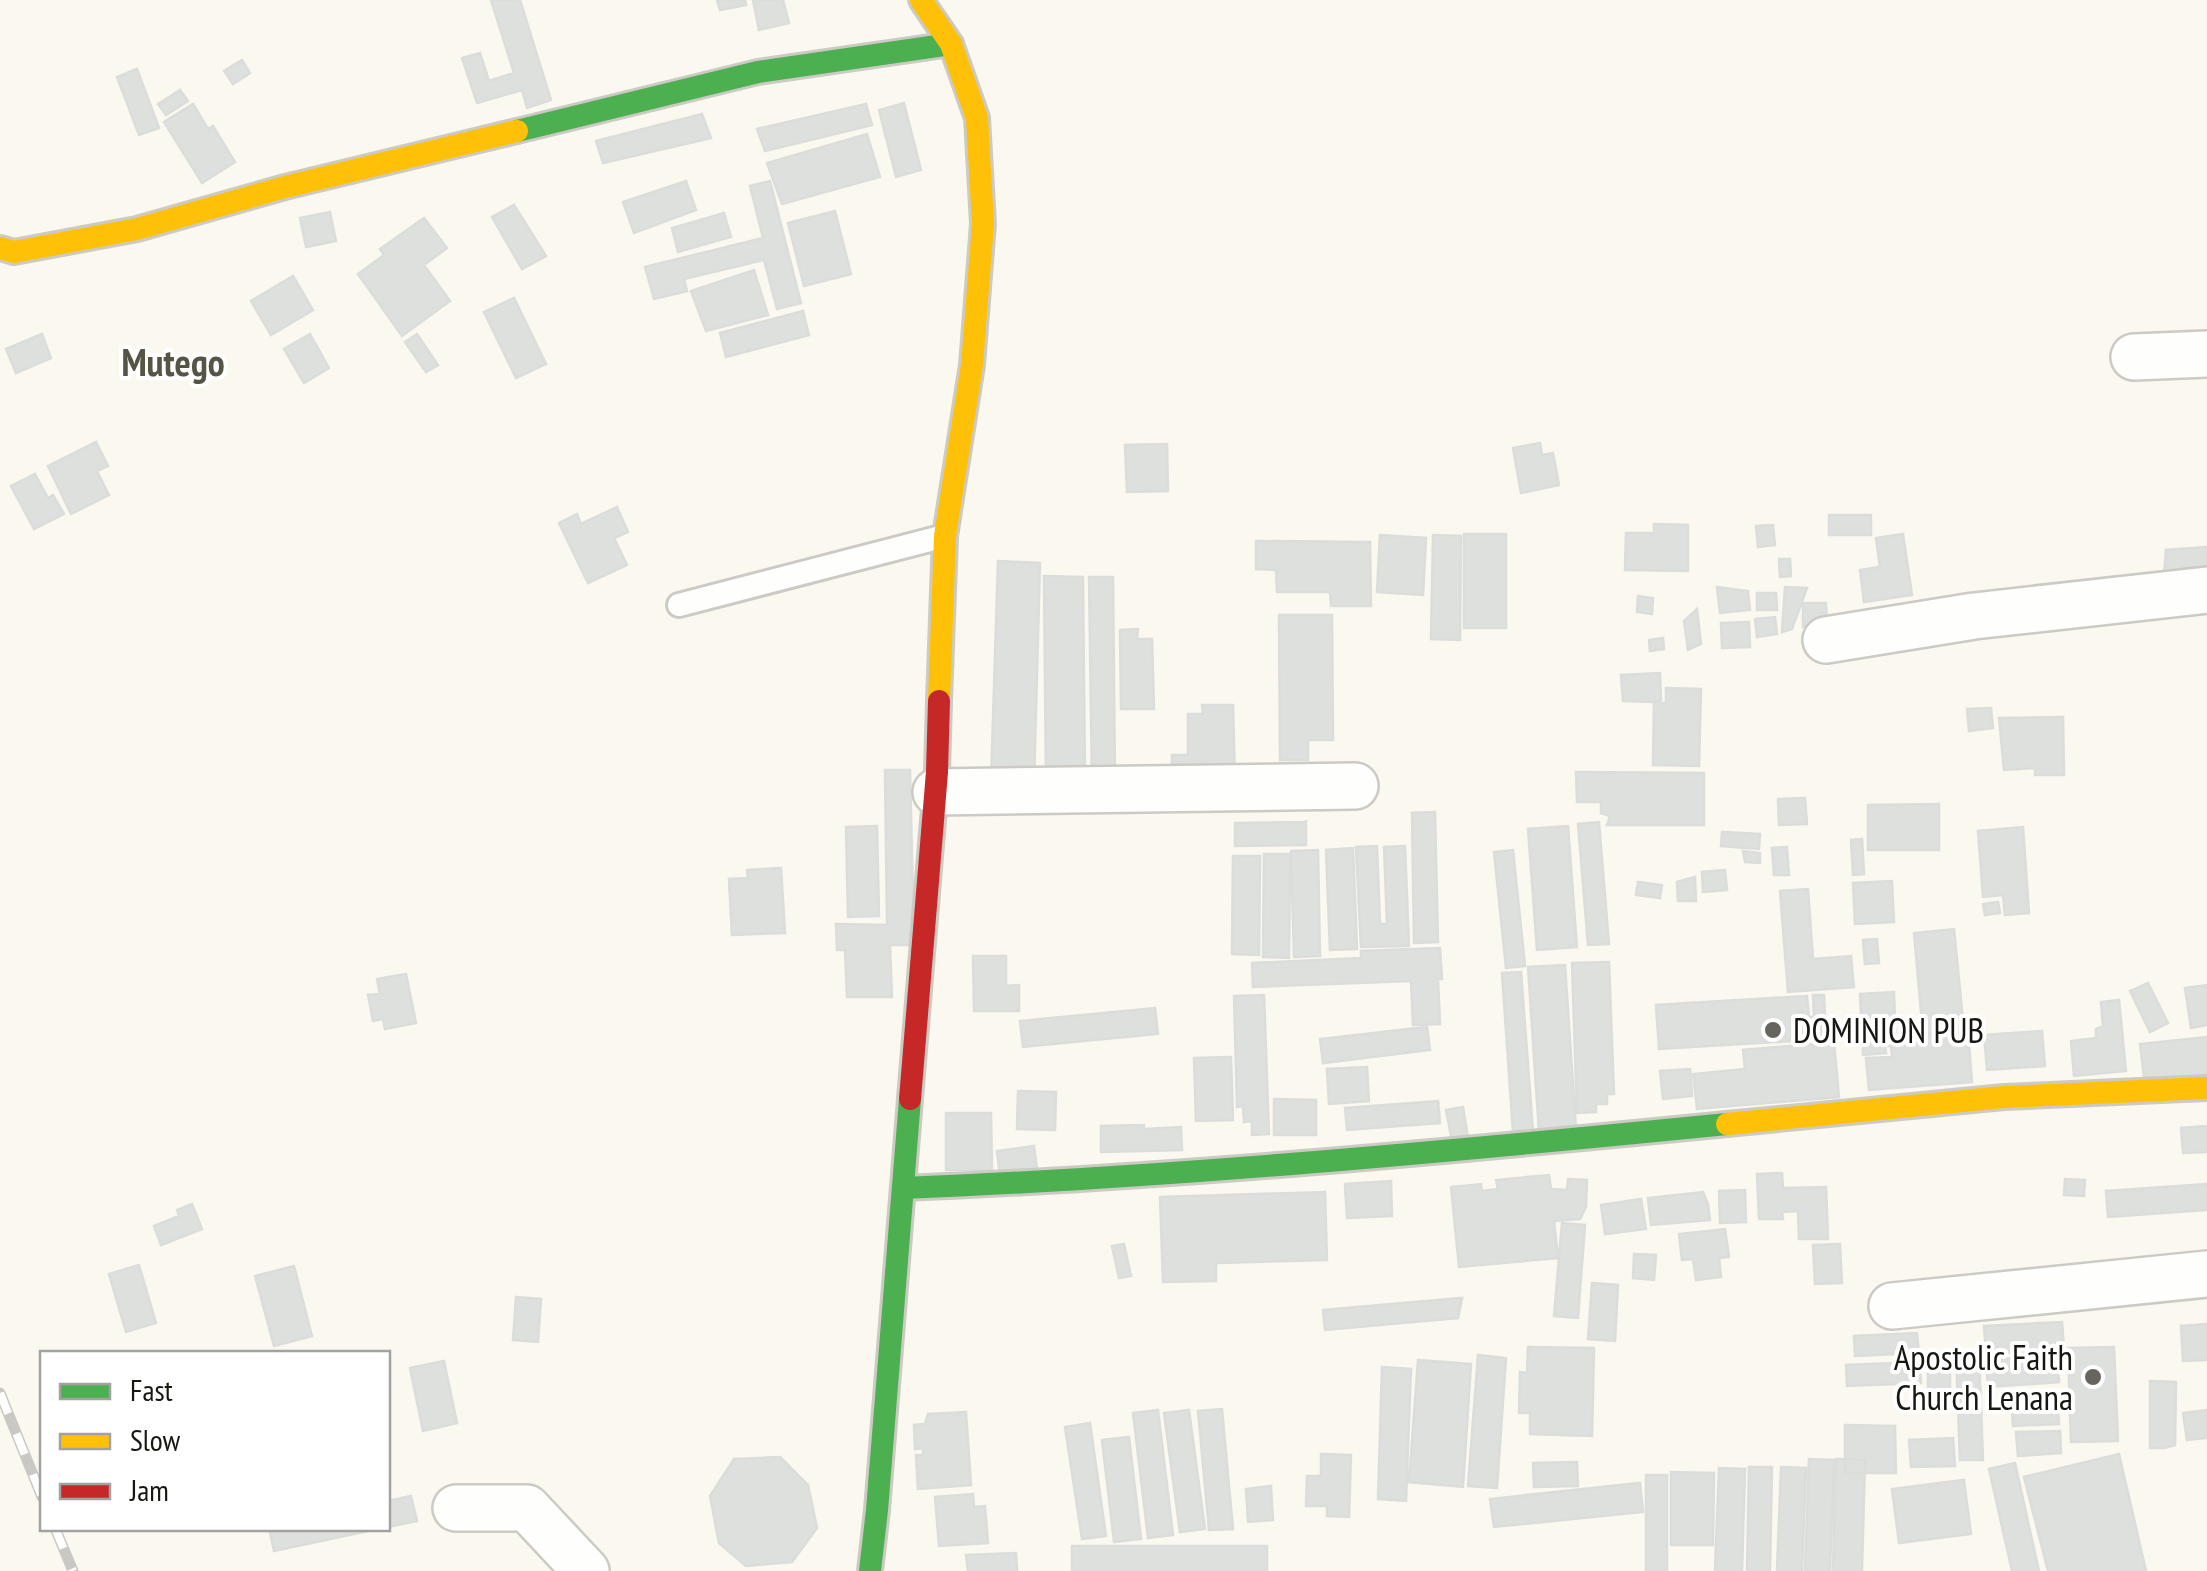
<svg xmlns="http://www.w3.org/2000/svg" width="2207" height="1571" font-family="'PT Sans Narrow',sans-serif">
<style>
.building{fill:#dee0de;stroke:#dbdddb;stroke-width:2.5}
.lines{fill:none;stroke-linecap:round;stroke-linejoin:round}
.lane-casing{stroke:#cccac4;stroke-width:28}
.street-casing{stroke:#cccac4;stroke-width:50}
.fast-casing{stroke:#cccac4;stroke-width:28}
.slow-casing{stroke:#cccac4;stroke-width:28}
.jam-casing{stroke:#cccac4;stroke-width:28}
.lane{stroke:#fefefd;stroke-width:22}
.street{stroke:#fefefd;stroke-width:45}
.fast{stroke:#4caf50;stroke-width:22}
.slow{stroke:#ffc107;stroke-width:22}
.jam{stroke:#c62828;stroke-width:22}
.rail-casing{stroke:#c9c8c5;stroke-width:11}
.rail{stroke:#fff;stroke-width:8;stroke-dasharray:22;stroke-linecap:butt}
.poi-dot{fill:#66665f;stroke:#fff;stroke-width:4}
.labels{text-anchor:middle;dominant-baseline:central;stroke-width:8;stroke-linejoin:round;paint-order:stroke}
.poi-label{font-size:35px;fill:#171711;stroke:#fff;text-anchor:start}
.neighbourhood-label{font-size:38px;font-weight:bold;fill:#565445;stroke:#fff}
</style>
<rect width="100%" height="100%" fill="#faf8ef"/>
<path class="building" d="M491,0H520L551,100L527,108L522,90L477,103L462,58L480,53L489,81L514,73Z
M717,0H745L746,5L720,10Z
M753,0H783L789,23L759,30Z
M242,60L250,73L233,84L224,71Z
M137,69L159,128L139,135L117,77Z
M180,90L188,101L166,115L158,104Z
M904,103L921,170L896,177L879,110Z
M193,104L208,129L213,126L235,162L202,183L164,122Z
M866,104L872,125L765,151L757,129Z
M702,114L711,138L603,163L596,141Z
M867,134L880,177L782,204L767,163Z
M686,181L696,210L634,233L623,202Z
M770,181L801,303L777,309L764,260L684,279L687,291L654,299L645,267L763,238L750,186Z
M514,205L546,256L522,269L492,217Z
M835,211L851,274L804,286L788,223Z
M330,212L336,241L306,247L300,218Z
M724,213L731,237L678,252L672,228Z
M424,218L447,248L424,265L450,301L402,336L358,274L384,255L380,249Z
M754,270L768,315L706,331L691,291Z
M293,276L313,310L271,335L251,301Z
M514,298L546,364L516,378L484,312Z
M803,311L809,335L726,357L720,333Z
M42,334L51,358L16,373L6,349Z
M310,334L329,368L304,383L284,349Z
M417,334L438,365L426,372L405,342Z
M96,442L108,466L97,471L109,495L71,514L48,466Z
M1540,443L1542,455L1553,453L1559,485L1521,493L1513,448Z
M1167,444L1168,491L1127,492L1125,445Z
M35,474L48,498L53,495L64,514L34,529L11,486Z
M617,507L628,532L614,538L627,565L588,583L559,523L577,514L581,524Z
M1829,515H1871V535H1829Z
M1654,524L1688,525V571L1625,570L1626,533H1654Z
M1773,525L1775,545L1758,547L1756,526Z
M1464,534H1506V628H1464Z
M1903,534L1912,595L1864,602L1860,570L1880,567L1876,538Z
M1380,535L1426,538L1423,595L1377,592Z
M1433,535L1461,536L1460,640L1431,639Z
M1256,541L1370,542L1371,606H1331L1330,592H1277L1276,570L1256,569Z
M2207,547V583L2163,586L2166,550Z
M1779,559H1790L1791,576L1780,577Z
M998,561L1040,563L1034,783L991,781Z
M1044,576L1083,577L1085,783L1046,784Z
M1089,577H1113L1115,783H1092Z
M1717,587L1748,591L1750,610L1720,613Z
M1785,587L1807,588L1792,629L1782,632Z
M1757,593H1776L1777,610H1757Z
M1638,596L1653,598L1652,614L1637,612Z
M1803,603H1826L1827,627H1803Z
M1697,609L1701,644L1688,650L1684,621Z
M1279,615H1332L1333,740H1308V760H1280Z
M1775,617L1777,634L1757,637L1755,619Z
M1749,622L1750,647L1722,648L1721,623Z
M1138,629L1137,639H1152L1154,709H1121L1120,630Z
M1663,638L1664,649L1650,651L1649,640Z
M1660,673L1661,700L1654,702L1623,701L1621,675Z
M1666,688L1701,689L1699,766L1653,765L1654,702L1666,703Z
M1202,705H1233L1235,783L1172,784V755H1188V714H1203Z
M1991,708L1993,728L1969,731L1967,709Z
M2063,717L2064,775H2035V768L2004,770L1999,718Z
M885,770H910L914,945H890L892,997H847L845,950H837L836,924L887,925Z
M1576,772L1704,773V825H1607L1610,816L1601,813V802H1577Z
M1805,798L1807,824L1779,825L1778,799Z
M1939,804V850H1868V805Z
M1435,812L1438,942L1414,943L1412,813Z
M1306,820V845L1235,846V823L1306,822Z
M1599,822L1609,944L1588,945L1578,824Z
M877,826L879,916L848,917L846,827Z
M1568,826L1577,947L1537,950L1528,829Z
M2023,827L2029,913L2005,915L2003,895L1983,897L1978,831Z
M1722,832L1760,834L1759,849L1721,846Z
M1862,839L1864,874L1853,875L1851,840Z
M1377,846L1380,924H1387L1384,847L1405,846L1409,946L1361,947L1356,847Z
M1787,847L1789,875H1774L1772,848Z
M1353,848L1357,949L1330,950L1326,850Z
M1318,850L1320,956L1294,957L1291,851Z
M1513,850L1525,966L1506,968L1494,852Z
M1743,851L1760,853V863L1745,862Z
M1264,854H1290L1289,958L1263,957Z
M1233,856H1260L1259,955L1232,954Z
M781,868L785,933L732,935L729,879L748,878L747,870Z
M1725,870L1727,890L1703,892L1702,872Z
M1695,877L1696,901H1678L1677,882Z
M1892,881L1894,922L1855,924L1853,883Z
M1638,882L1662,885L1660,898L1636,895Z
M1808,889L1813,959L1851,956L1854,987L1788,992L1780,891Z
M1998,902L2000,913L1985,915L1983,904Z
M1954,929L1964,1030L1923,1034L1914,933Z
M1877,939L1879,963L1865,964L1863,940Z
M1440,948L1442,979H1438L1440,1024L1413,1025L1411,981L1253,987L1252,963L1361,958V951Z
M973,956H1006V986L1019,985V1011H974Z
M1609,962L1614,1094H1607V1104H1596V1112L1577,1113L1572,963Z
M1565,965L1576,1129L1539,1132L1528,967Z
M1521,972L1533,1131L1513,1132L1502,973Z
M406,974L416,1023L385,1029L383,1019L373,1021L368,995L380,994L377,979Z
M2148,983L2168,1023L2150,1032L2130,991Z
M2207,985V1025L2191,1028L2185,988Z
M1894,992L1896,1046H1885L1886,1053L1863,1055L1860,994Z
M1264,995L1269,1134L1252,1135V1121L1244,1122L1243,1106L1237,1107L1234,996Z
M1813,995H1824L1826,1036L1810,1037L1811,1040L1659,1049L1656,1005L1807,996L1809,1017H1814Z
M2119,1000L2126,1071L2074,1076L2071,1041L2096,1038V1029L2103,1026L2101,1002Z
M1155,1008L1158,1034L1023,1047L1020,1021Z
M1427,1027L1430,1050L1323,1063L1320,1039Z
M2042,1031L2045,1066L1987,1070L1984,1035Z
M1968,1032L1972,1082L1869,1090L1866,1058L1892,1057L1891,1047L1902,1046L1901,1037Z
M2207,1037V1078L2145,1085L2140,1044Z
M1834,1042L1839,1097L1697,1109L1693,1074L1745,1069L1743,1050Z
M1231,1057L1233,1120L1196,1121L1194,1058Z
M1367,1067L1369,1101L1329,1104L1327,1069Z
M1690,1069L1692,1096L1663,1099L1660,1071Z
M1018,1091L1056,1092L1055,1130L1017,1129Z
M1274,1099L1316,1100V1135H1274Z
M1438,1101L1440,1123L1347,1130L1345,1108Z
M1463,1107L1469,1144L1453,1146L1446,1110Z
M946,1113H991L992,1170H946Z
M1144,1125V1129L1181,1127L1182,1150L1101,1152V1126Z
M2207,1126V1152L2183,1153L2181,1128Z
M1034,1146L1037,1170L1000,1176L997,1151Z
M1782,1173L1783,1188L1826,1187L1828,1239H1799L1798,1211L1782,1212L1783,1219H1759L1757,1174Z
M1549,1175L1551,1189L1567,1190L1568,1179L1587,1180L1586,1207L1580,1219L1554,1221L1558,1258L1459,1267L1451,1187L1481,1184L1482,1191L1498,1189L1496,1180Z
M2065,1179L2085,1180L2084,1196L2064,1195Z
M1391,1181L1392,1216L1347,1218L1345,1184Z
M2207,1184V1210L2108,1217L2106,1191Z
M1745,1190L1746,1222L1720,1223L1719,1191Z
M1325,1192L1327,1260L1216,1263V1281L1163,1282L1160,1197Z
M1703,1192L1708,1204L1710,1220L1651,1225L1648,1198Z
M1641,1199L1646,1229L1605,1234L1601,1205Z
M192,1204L202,1229L161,1245L154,1226L179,1216L177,1210Z
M1562,1223L1585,1225L1578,1318L1554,1316Z
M1725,1229L1729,1257L1719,1258L1721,1277L1696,1280L1693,1259L1682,1260L1679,1234Z
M1124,1244L1131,1276L1119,1278L1112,1246Z
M1840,1244L1842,1283L1815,1284L1813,1245Z
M1634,1254L1656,1255L1654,1280L1633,1278Z
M139,1265L156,1323L126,1332L109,1274Z
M294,1266L312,1336L274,1346L255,1276Z
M1592,1283L1618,1285L1615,1341L1588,1339Z
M516,1297L541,1299L538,1342L513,1340Z
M1462,1298L1458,1318L1325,1330L1323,1310Z
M2062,1322L2064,1349L1986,1354L1984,1326Z
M2207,1324V1360L2183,1361L2181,1326Z
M1917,1333L1919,1353L1855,1356L1854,1336Z
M1528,1347L1594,1348L1592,1436L1530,1434V1413H1519L1520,1372L1527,1373Z
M2114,1347L2118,1441L2071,1442L2068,1348Z
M1956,1354H1979L1983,1460H1960Z
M1478,1355L1506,1358L1497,1488L1468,1486Z
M2057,1355L2059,1382L1988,1387L1986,1360Z
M1418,1360L1471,1364L1463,1487L1409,1482Z
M444,1361L457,1423L423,1431L410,1368Z
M1920,1362L1921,1383L1847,1386L1846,1365Z
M1382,1367L1411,1369L1406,1501L1378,1499Z
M1928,1370H1950V1394H1928Z
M2150,1381L2176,1382L2175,1445L2165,1448H2150Z
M2057,1395L2059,1424L2013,1426L2011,1398Z
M1222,1409L1233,1529L1209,1530L1198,1411Z
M1158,1410L1173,1535L1148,1538L1133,1413Z
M1189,1410L1205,1529L1180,1532L1164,1413Z
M2207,1410V1438L2187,1440L2183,1413Z
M966,1412L971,1485L918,1489L916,1455H923V1448L915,1449L914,1425L925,1424L928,1414Z
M1090,1423L1106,1536L1082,1539L1065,1427Z
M1845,1425L1895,1426L1896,1473H1845Z
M2060,1431L2061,1453L2018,1456L2016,1432Z
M1129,1437L1141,1539L1114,1542L1102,1440Z
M1953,1438L1955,1466L1911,1467L1909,1440Z
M1321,1454L1351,1455L1349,1517L1327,1516V1506H1306L1307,1476H1321Z
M2119,1454L2146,1571H2048L2024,1477Z
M780,1457L808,1485L817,1528L792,1562L746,1566L719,1543L710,1496L734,1459Z
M1809,1459L1834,1460L1830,1571H1805Z
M1836,1459L1865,1460L1862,1571H1833Z
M1577,1462L1578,1486L1534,1487L1533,1463Z
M2015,1463L2039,1571H2012L1989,1469Z
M1749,1467H1772L1770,1571H1747Z
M1781,1467L1806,1468L1802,1571H1777Z
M1719,1468L1745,1469L1742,1571H1715Z
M1671,1472L1714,1473L1713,1545H1671Z
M1646,1475H1667V1571H1646Z
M1964,1480L1971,1534L1899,1543L1892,1489Z
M1640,1483L1643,1512L1494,1527L1490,1499Z
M1271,1486L1273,1520L1248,1522L1246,1489Z
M973,1494L974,1507L985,1506L988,1543L939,1546L935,1497Z
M411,1496L417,1521L388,1527V1501Z
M269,1528H382L274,1551Z
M1072,1546H1267V1571H1072Z
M1016,1553L1017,1571H968L966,1555Z"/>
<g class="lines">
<defs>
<path id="lane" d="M679,605L945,536"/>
<path id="street" d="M2134,357L2207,354
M1826,640L1974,616L2207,590
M936,792L1355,786
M1892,1306L2207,1274
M456,1508H527L586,1571"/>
<path id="fast" d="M517,131L758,72L951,44
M903,1188C1178,1177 1453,1151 1727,1124
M870,1571L877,1510L910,1099"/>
<path id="slow" d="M921,0L951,44L977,118L983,224L972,365L945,536L939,701
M0,248L14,252L137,229L285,187L517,131
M1727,1124L2004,1097L2207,1088"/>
<path id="jam" d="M910,1099L937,772L939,701"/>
</defs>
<use href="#lane" class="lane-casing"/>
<use href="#street" class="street-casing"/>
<use href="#fast" class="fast-casing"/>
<use href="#slow" class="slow-casing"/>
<use href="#jam" class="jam-casing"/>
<use href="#lane" class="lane"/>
<use href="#street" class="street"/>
<use href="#fast" class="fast"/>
<use href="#slow" class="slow"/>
<use href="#jam" class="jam"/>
<defs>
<path id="rail" d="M0,1393L42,1497
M55,1528L73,1571"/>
</defs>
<use href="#rail" class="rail-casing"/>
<use href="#rail" class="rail"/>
</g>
<g class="poi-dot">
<circle cx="1773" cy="1030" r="10"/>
<circle cx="2093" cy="1377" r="10"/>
</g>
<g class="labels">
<g class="poi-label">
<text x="1793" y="1030">DOMINION PUB</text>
<text x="2073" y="1357" text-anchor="end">Apostolic Faith<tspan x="2073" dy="40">Church Lenana</tspan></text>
</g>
<g class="neighbourhood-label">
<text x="173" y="361">Mutego</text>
</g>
</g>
<rect x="40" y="1351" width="350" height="180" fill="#ffffff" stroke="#a2a2a0" stroke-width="2.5"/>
<rect x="60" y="1384" width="50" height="15" fill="#4caf50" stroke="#a2a2a0" stroke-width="2.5"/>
<text x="130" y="1401" font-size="30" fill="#171711">Fast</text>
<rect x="60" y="1434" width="50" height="15" fill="#ffc107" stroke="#a2a2a0" stroke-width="2.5"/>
<text x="130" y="1451" font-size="30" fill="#171711">Slow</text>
<rect x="60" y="1484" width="50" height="15" fill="#c62828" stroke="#a2a2a0" stroke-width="2.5"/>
<text x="130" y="1501" font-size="30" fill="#171711">Jam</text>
</svg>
